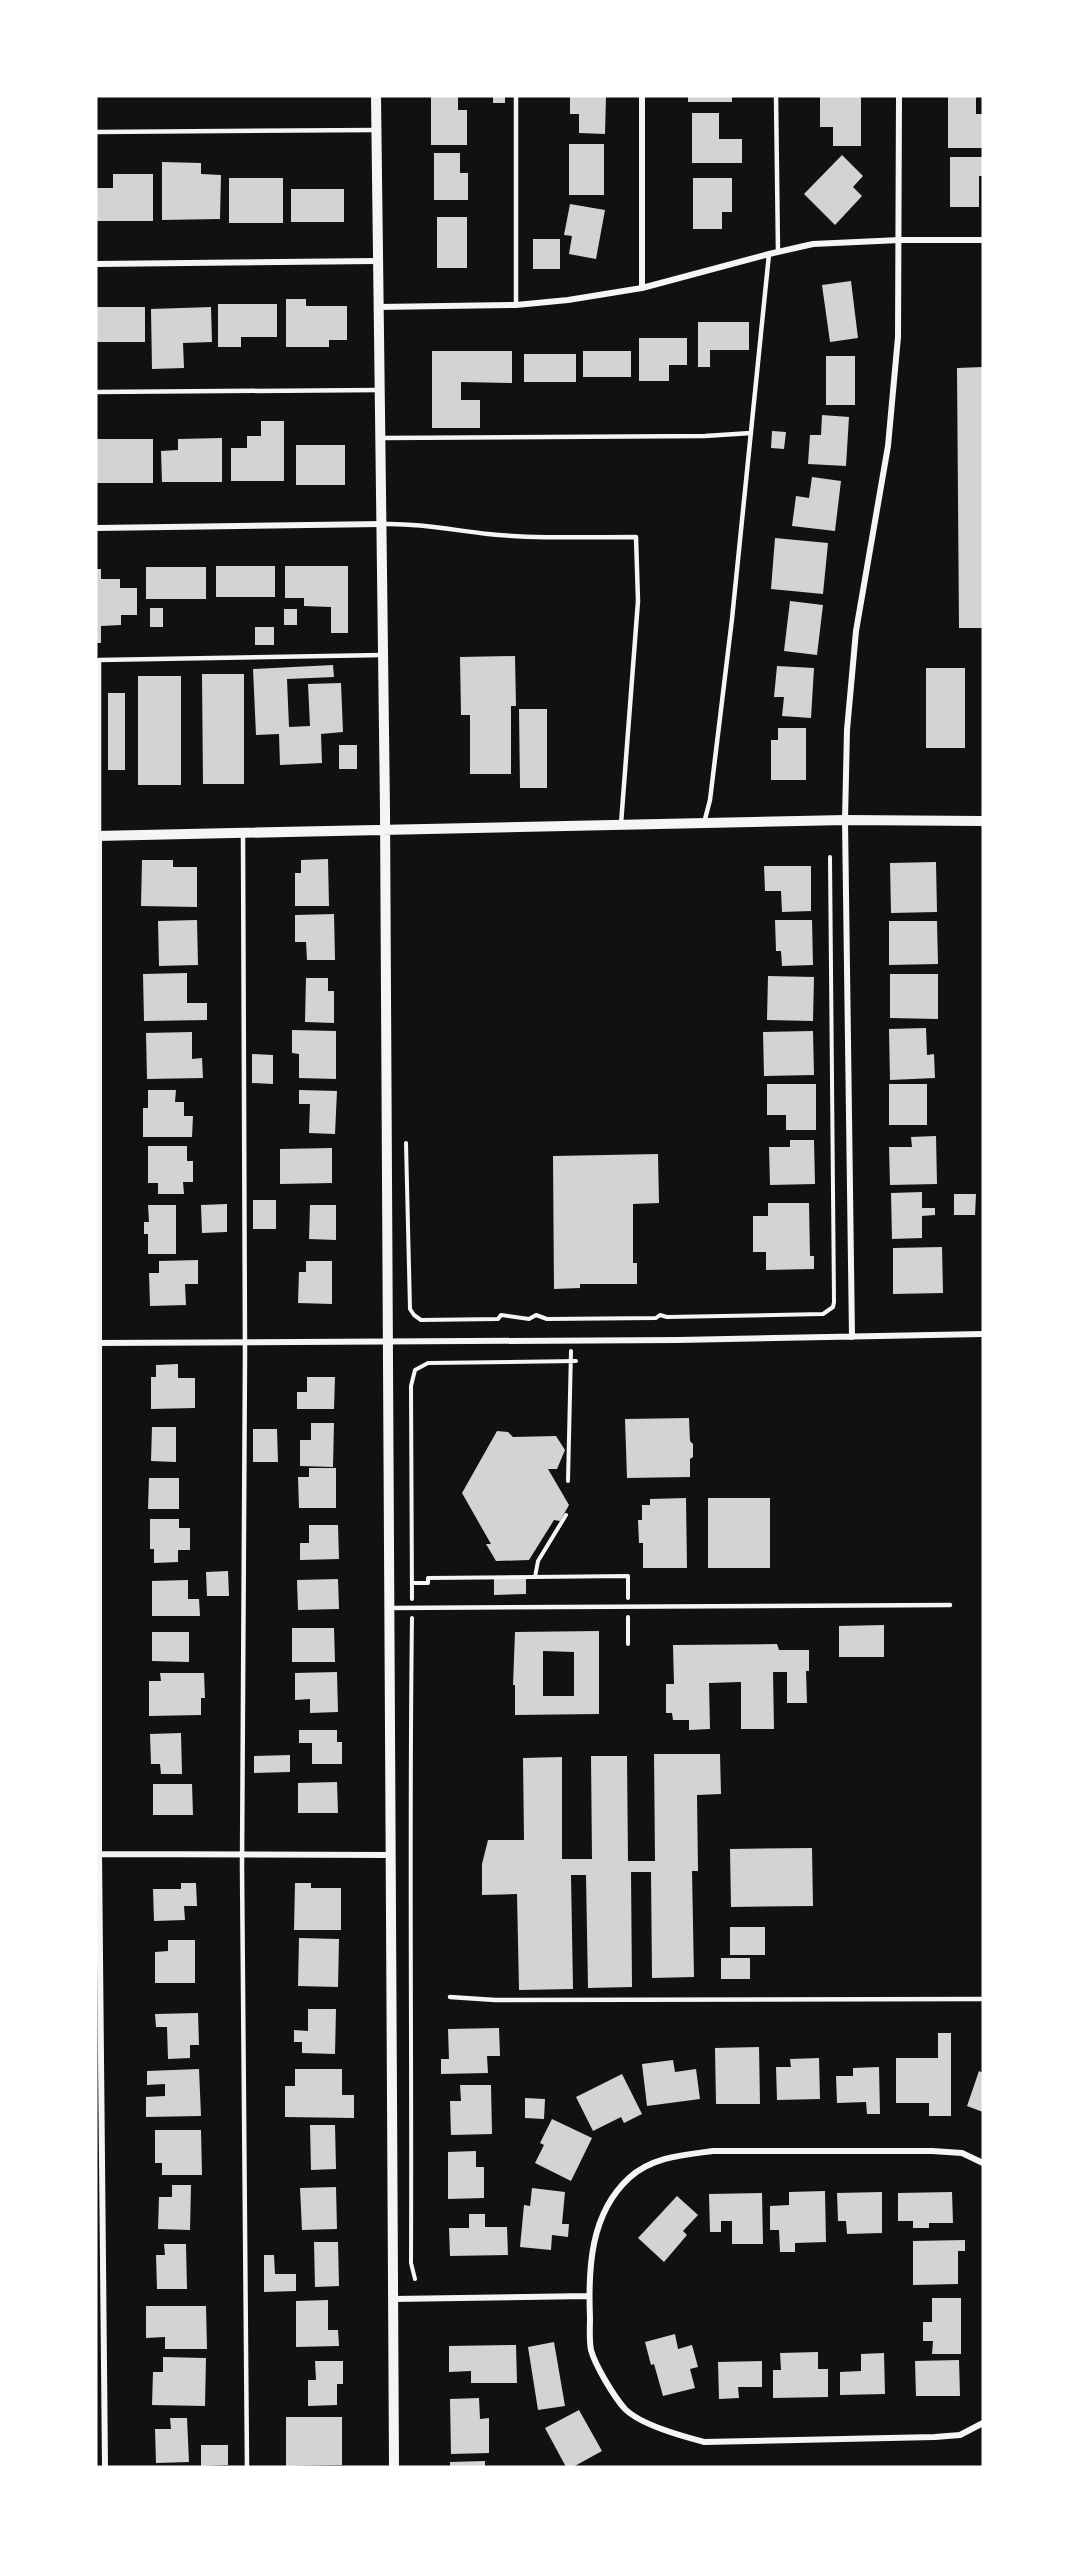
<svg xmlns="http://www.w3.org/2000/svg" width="1079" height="2563" font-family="Cabin,sans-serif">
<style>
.building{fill:#d3d3d3;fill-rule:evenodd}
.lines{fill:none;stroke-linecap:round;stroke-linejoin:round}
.path{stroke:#f5f5f5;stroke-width:4}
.service{stroke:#f5f5f5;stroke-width:4.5}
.minor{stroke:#f5f5f5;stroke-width:6}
.tertiary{stroke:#f5f5f5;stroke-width:10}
</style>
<rect width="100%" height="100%" fill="#111"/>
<path class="building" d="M431,96H458V110H467V145H431Z
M493,96H505V103H493Z
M570,96H606L605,134L579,133V114H570Z
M688,96H732V102H688Z
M948,96H976V114H983V148H948Z
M820,97H861V146H833V127H820Z
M692,113H719V139H742V163H692Z
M569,144H604V195H569Z
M434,153H460V173H468V200H434Z
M842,155L863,176L853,187L862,196L835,225L804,194Z
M950,157H983V176H979V207H950Z
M162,162L201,163V174L221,175L220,219L162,220Z
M113,174H153V221H96V188H113Z
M229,178H283V223H229Z
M693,178H732V212H722V229H693Z
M291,189H344V222H291Z
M570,204L605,210L596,259L569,254L572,236L564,235Z
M437,217H467V268H437Z
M533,239H560V269H533Z
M851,281L858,338L830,342L822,285Z
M286,299H306V306H347V340H329V347H286Z
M218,304H277V337H241V347H218Z
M96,307H145V342H96Z
M211,307L212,342L183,343L184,368L152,369L151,309Z
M698,322H749V350H710V367H698Z
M639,338H687V365H669V381H639Z
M432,351H512V383L461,382V400H480V428H432Z
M583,351H631V377H583Z
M524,354H576V382H524Z
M826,356H855V405H826Z
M983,367V628H959L957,368Z
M822,415L849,417L846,466L808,464L810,435H821Z
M261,421H284V481H231V448H247V436H261Z
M772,431L786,432L784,449L771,448Z
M222,438V482H162L161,451L178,450V439Z
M96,439H153V483H96Z
M296,445H345V485H296Z
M812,477L841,481L835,531L792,526L796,496L809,498Z
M775,538L828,543L823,594L771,589Z
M216,566H275V597H216Z
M285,566H348V633H331V607L304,606V598H285Z
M146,567H206V599H146Z
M96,569H101V579H120V588H137V615H121V625L101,626V643H96Z
M790,601L823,605L817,655L784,651Z
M150,608H163V627H150Z
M284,609H297V625H284Z
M255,627H274V645H255Z
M515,656L516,706H511V774H470V715H461L460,657Z
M333,665L334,677L287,679L289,727L310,726L308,684L341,683L343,732L321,734L322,763L280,765L279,734L256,735L253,669Z
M777,666L814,668L811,718L782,716L784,697H774Z
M926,668H965V748H926Z
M202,674H244V784H203Z
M138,676H181V785H138Z
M108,693H125V770H108Z
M519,709H547V788H520Z
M778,728H806V780H771V740H778Z
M339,745H357V769H339Z
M328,859L329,906H295V873H301V860Z
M142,860H173V867H197V907L141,906Z
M936,862L937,912L891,913L890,863Z
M764,866H811V911L782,912L781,891H765Z
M334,914L335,960H307L306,942H295V915Z
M197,920L198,965L159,966L158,921Z
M775,920H812L813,965L782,966L781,951H776Z
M889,921H937L938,964L889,965Z
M187,973V1003H207V1020L144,1021L143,974Z
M890,974H938V1019L890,1018Z
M768,976L814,977L813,1021L767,1020Z
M306,978H328V991H334V1023L305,1022Z
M926,1028L927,1055L934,1054L935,1078L890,1080L889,1029Z
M292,1030L336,1031V1079L299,1078V1054L292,1053Z
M813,1031L814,1075L764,1076L763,1032Z
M192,1032V1059L202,1058L203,1078L147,1079L146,1033Z
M252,1054L273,1055V1084L252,1083Z
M767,1084H816V1130H786V1115H767Z
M889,1084H927V1125H889Z
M148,1090H176L175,1102H184V1116H193L192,1137H143V1108H148Z
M299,1090L337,1091L335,1134L309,1133L310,1104H299Z
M936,1136L937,1184L890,1185L889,1147H912L911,1137Z
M790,1140H814L815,1184L770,1185L769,1147H790Z
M148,1146H187V1161H193V1182H183L184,1194H158V1183H148Z
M332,1148V1183L280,1184V1149Z
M658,1154L659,1203L633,1204V1263H637V1284H580V1288L554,1289L553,1156Z
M922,1192V1208H935V1215L922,1216V1238L892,1239L891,1193Z
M954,1194H976L975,1215H954Z
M253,1200H276V1229H253Z
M768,1203H809L810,1256H814V1269L766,1270V1252H753V1216H768Z
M227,1204V1232L202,1233L201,1205Z
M148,1205H176V1254H148V1234H144V1222H149Z
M310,1205H336V1240L309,1239Z
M942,1247L943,1293L893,1294V1248Z
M198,1260V1284H185L186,1305L150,1306L149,1273H159V1261Z
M306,1261H332V1304L298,1303L299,1272H306Z
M178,1364V1378H195V1408L151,1409V1377H156V1365Z
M307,1377H335L334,1409H297V1392H307Z
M689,1418L690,1441L693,1444V1457L690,1459V1477L627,1478L625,1419Z
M311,1423H334L333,1467L300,1466V1440H311Z
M152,1427H176V1462L151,1461Z
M253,1429H277L278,1462H253Z
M497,1431L508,1432L513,1437L556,1436L565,1450L557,1469H548L569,1505L560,1521L554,1520L529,1560L496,1561L486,1544H491L462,1493Z
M309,1468H336V1508H299L298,1477H309Z
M149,1478H179V1509H148Z
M686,1498L687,1568H643V1543H639L638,1520H642V1505H650V1499Z
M708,1498H770V1568H708Z
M150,1519H179V1528H190V1550H178V1562L154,1563V1549H150Z
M309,1525H338L339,1559L300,1560V1543H309Z
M228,1571L229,1596H207L206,1572Z
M338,1579L339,1609L298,1610L297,1580Z
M494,1579H526V1594L494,1595Z
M188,1580V1599H199L200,1616H152V1581Z
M884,1625V1657H839V1626Z
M292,1628H334L335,1662H292Z
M599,1631V1714L515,1715V1685H513L515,1632ZM543,1651L574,1652V1696H543Z
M152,1632H189V1662L152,1661Z
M777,1644L779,1650H809V1671H806L807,1703H787V1672H773L774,1729H741V1682L709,1683L710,1729L689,1730V1720H673L672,1713H666V1684H674L673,1645Z
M337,1672L338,1712L310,1713V1699L295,1700V1673Z
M160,1673H204L205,1698H201V1715L149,1716V1681H161Z
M299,1730H337V1742H342V1764H312V1743H299Z
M181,1733L182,1774H161L160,1764H151L150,1734Z
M654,1754H720L721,1794L697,1795L698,1871H692L694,1977L652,1978L651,1872H631L632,1987L588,1988L586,1875H571L573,1989L519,1990L517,1894L482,1895V1864L488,1840H524L523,1758L562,1757V1859H592L591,1756H627L628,1861H655Z
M290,1755V1772L254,1773V1756Z
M337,1782L338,1813H298V1783Z
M153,1784H192L193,1815H153Z
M812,1848L813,1906L731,1907L730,1849Z
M181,1883H196L197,1906H184L185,1920L154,1921L153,1889H181Z
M295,1883H311V1888H341V1930H294Z
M730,1927H765V1955H730Z
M299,1938L339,1939L338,1987L298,1986Z
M168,1940H195V1983H155V1952L168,1951Z
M721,1958H750V1979H721Z
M308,2009H336L335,2054L302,2053V2042H294V2030L308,2031Z
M198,2013L199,2045H190V2058L168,2059L167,2027H156L155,2014Z
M499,2028L500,2056H487L488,2073L441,2074V2059H449L448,2029Z
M938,2033H951V2116H929V2103H896V2058H938Z
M759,2047L760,2104H716L715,2048Z
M819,2058L820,2099L777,2100L776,2067H791L790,2059Z
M673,2060L675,2072L696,2069L700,2099L647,2106L642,2064Z
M879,2067L880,2114H867L866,2102L837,2103L836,2076H853V2068Z
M199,2069L201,2116L146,2117V2097L165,2096V2084L147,2085V2071Z
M295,2069H342V2095H354V2118L285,2117V2086H295Z
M979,2071L983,2073V2112L967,2106Z
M622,2074L642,2114L624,2123L621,2117L593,2131L576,2097Z
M460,2085H491L492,2134L451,2135L450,2101H461Z
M525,2098L545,2099L544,2119L525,2118Z
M552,2119L592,2138L571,2181L535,2163L544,2145L540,2143Z
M310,2125H335L336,2169L311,2170Z
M155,2130H201L202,2175H162V2163H155Z
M476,2151V2167H484V2198L448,2199V2152Z
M172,2185H191L190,2230L158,2229L159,2197H172Z
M336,2187L337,2229L302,2230L300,2188Z
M532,2188L565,2192L562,2224H569L568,2237L552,2235L551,2250L520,2247L524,2205L530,2206Z
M825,2191L826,2242L795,2243V2252H780L779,2230H770V2206L789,2205V2192Z
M882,2192V2233L847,2234L846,2221H838L837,2193Z
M952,2192L953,2223H929V2228H913V2221H898V2193Z
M762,2193L763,2244H732V2221H721V2232H710L709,2194Z
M677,2196L698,2215L683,2231L687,2235L664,2262L638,2238Z
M469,2214H485V2227H507L508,2255L450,2256L449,2228H469Z
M965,2240V2251H958V2284L913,2285V2241Z
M314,2242H338L339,2286L315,2287Z
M164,2244H186L187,2289H157L156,2255H165Z
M264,2255H274L275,2274H296V2291L264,2292Z
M932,2298H961V2354H932L933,2341H923V2322H932Z
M328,2300V2330H338L339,2346L296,2347V2301Z
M146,2306H206L207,2349H165V2337L146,2338Z
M675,2334L678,2349L692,2345L698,2367L690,2369L695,2388L663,2396L654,2364L651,2365L645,2342Z
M554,2342L565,2406L538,2410L528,2347Z
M516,2345L517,2383H471V2371L449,2372V2346Z
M818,2352V2369H828V2397L773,2398V2370H781L780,2353Z
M884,2353L885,2394L840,2395V2372L861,2371V2354Z
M163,2357L206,2358L205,2406L152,2405L153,2372H163Z
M959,2360L960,2396H916L915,2361Z
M315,2361H343V2384H337V2405L308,2406V2380H316Z
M762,2361V2387H738L739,2398L719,2399L718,2362Z
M479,2398L480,2419L489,2418V2453L451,2454L450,2399Z
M579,2410L602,2451L573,2467H566L545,2428Z
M286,2417H342V2465L286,2466Z
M170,2418H187L189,2462L156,2463L155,2429H171Z
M201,2445H228V2465L201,2466Z
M485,2461V2467H450V2462Z"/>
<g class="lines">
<path class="path" d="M406,1143L410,1309L414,1315L421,1320L498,1319L501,1315L529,1319L536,1315L547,1319L656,1318L660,1315L667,1317L823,1314L833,1307L834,1302L830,857
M568,1481L571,1351
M535,1577L538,1561L566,1515
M412,1583H428V1578L628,1576V1598
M412,1599L411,1386L415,1370L428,1363L576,1361
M628,1617V1644
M412,1618C409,1833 412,2048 411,2263L415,2279"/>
<path class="service" d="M516,96V305
M776,96L778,252
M96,132L376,130
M96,392L379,390
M382,438L705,436L751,433
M382,524C418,523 452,530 488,534C537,539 587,537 636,537L638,601L621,824
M704,823L710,800L732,619L769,254
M243,835L245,1354L242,1867L247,2467
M99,836V660L383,655
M389,1608L950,1605
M450,1997L495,2000L983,1999"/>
<path class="minor" d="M642,96V288
M96,264L377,261
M378,307L516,305L568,300L642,288L769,254L813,244L900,240H983
M96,528L382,524
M99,836V1854L105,2467
M852,1337L845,820L847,730L856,631L888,446L898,337L899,96
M97,1343L678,1340L983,1334
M97,1854L389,1855
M983,2163L962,2153L932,2151H713C683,2155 652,2157 629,2178C590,2214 588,2269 590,2318C590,2328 589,2340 591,2350C595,2365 614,2397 625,2409C641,2425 682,2436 704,2442L935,2437L960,2435L983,2423
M393,2299L589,2296"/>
<path class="tertiary" d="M376,96L385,810L394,2467
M96,836L845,820L983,821"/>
</g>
<rect width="1079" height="2563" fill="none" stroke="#ffffff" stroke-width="195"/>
</svg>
